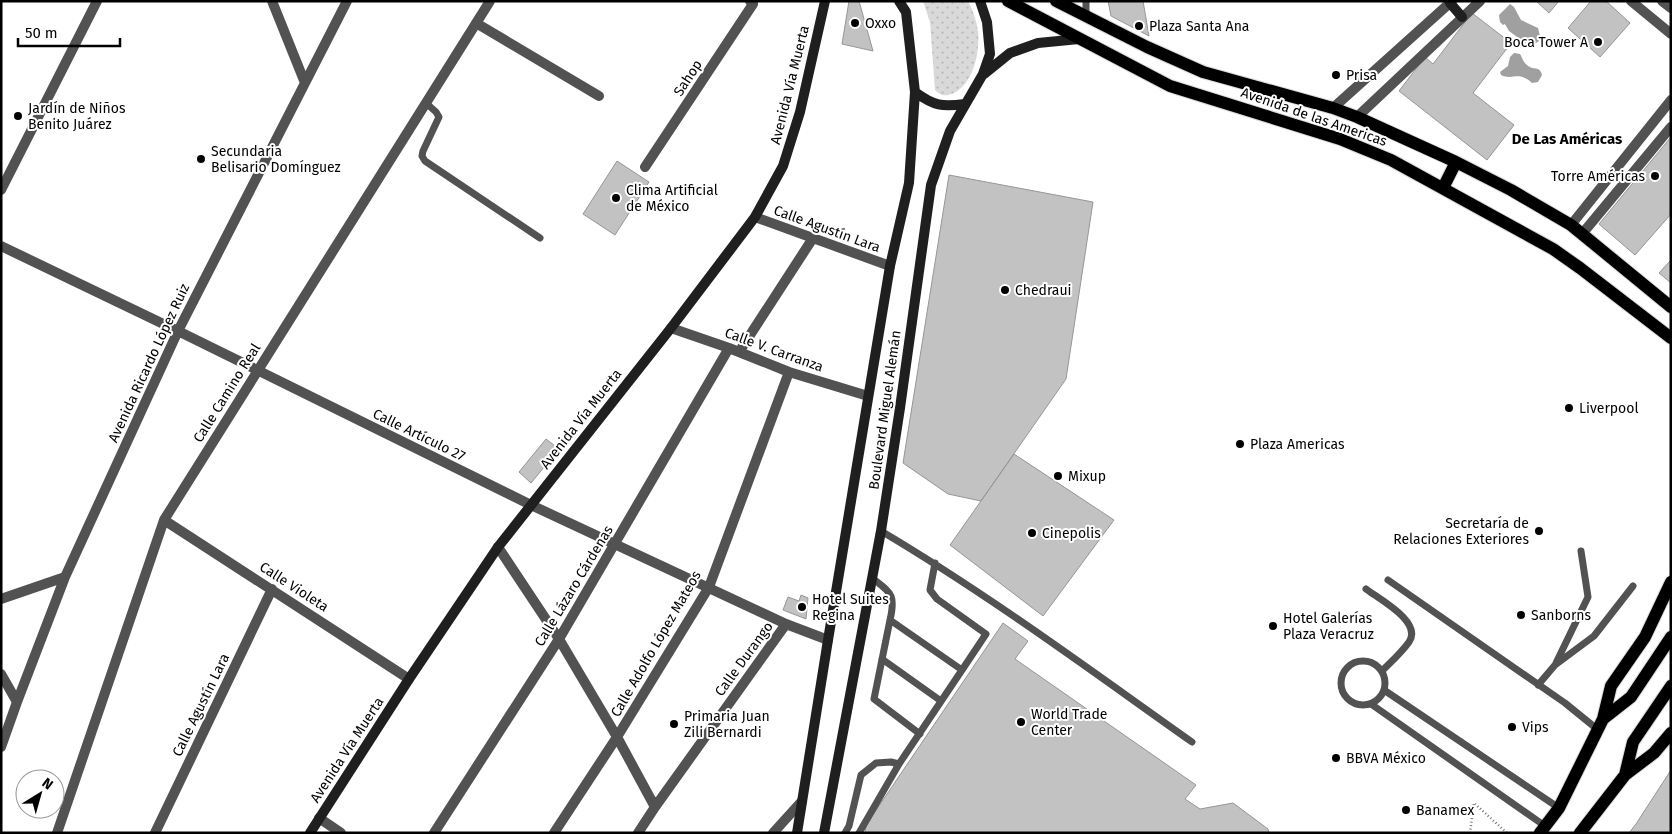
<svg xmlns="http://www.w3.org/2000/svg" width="1672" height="834" font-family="'Fira Sans',sans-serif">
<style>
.grass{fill:url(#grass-dots)}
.water{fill:#a0a0a0}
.building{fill:#c2c2c2;stroke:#969696}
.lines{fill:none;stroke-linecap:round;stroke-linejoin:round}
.primary-casing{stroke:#dbdbdb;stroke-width:14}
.path{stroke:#747474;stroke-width:2.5;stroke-dasharray:1 2.5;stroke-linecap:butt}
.lane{stroke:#525252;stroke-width:7}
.street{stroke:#525252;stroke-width:10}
.secondary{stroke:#1f1f1f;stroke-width:10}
.primary{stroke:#000;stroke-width:12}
.poi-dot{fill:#000;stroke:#fff;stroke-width:2}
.labels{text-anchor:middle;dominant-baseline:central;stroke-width:4;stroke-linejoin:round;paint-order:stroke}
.poi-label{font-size:14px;fill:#000;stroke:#fff;text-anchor:start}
.street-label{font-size:14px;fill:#000;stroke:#fff}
.neighbourhood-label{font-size:15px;font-weight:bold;fill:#000;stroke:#fff}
</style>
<defs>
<pattern id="grass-dots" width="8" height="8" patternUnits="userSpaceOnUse" patternTransform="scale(1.25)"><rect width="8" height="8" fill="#d9d9d9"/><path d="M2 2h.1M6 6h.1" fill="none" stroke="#b8b8b8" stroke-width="1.8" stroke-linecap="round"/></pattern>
</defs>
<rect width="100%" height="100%" fill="#fff"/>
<path class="grass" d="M923,1H968C975,15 980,30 978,46C977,64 968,91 948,95C942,96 939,94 935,90L930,22Z"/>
<path class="water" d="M1510,4L1514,7L1521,20L1538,28L1540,36L1539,41L1533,45H1528L1509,31L1505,24L1503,25L1500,22L1499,15Z
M1514,53L1520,54C1522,57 1523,62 1527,65C1533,71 1540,65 1542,75L1538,82L1532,83C1518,70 1513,81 1501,75L1500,72L1508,66L1510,57Z"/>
<path class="building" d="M849,1H859L873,51L842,44Z
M1108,1H1143L1149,36L1111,16Z
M1536,1H1559L1549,13Z
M1591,1H1606L1630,23L1600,57L1568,28Z
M1472,13L1511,43L1473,93L1514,125L1487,160L1399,91L1425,57L1433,64Z
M1671,137V214L1635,255L1599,224Z
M617,161L649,182L615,235L583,214Z
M949,175L1093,202L1066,379L981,501L948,494L903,463Z
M1671,260V283L1659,273Z
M546,439L559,449L531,483L519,472Z
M1014,454L1114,520L1043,616L950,545Z
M801,595L808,598L806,619L783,610L788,597L799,601Z
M1003,623L1028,641L1015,659L1196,785L1185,799L1200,809L1233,803L1268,829L1269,833H865L866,825Z
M1671,770V833H1629L1636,824Z"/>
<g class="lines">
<defs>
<path id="primary" d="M1008,1L1170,86L1340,139L1391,160L1553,249L1580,268L1671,338
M1056,1L1147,47L1203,72L1333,108L1357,117L1456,162L1511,190L1571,225L1671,307
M1443,188L1456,162
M1603,719L1611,686L1645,637L1671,582
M1625,775L1654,753L1671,733
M1540,833L1559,808L1603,719L1631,697L1671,637
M1580,833L1625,775L1633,742L1671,686"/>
</defs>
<use href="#primary" class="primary-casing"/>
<path class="path" d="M1470,833L1474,803L1507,833"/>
<path class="lane" d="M1086,1V17
M426,103L436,112L439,117L423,151L422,156L425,161L540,238
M881,531C989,595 1090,670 1192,742
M935,563L930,590L937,599L986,634L962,670
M1388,580L1565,703L1597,729
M1366,589C1379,599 1423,622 1409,642C1402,652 1391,662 1382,671
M890,620L874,699L920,734
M882,659L941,701
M1341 683a22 22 0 1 1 44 0a22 22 0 1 1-44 0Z
M1556,663L1588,597L1581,551
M1538,685L1555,665L1594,636L1633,586
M1384,690L1559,808
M1371,704L1545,826
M845,833L849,826L861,775L876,763L891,762L899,764
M859,833L899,764L962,670L890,620C896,594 891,593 872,578"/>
<path class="street" d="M272,1L305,83
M1631,1L1671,34
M1662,1L1671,8
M476,23L599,96
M1333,108L1452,1
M1357,117L1480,1
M645,167L753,4L750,1
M1,190L97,1
M755,217L890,266
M1571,225L1671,100
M1582,234L1671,127
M1,246L178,331L531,505L786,624L828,640
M671,328L729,348L789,372L868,396
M739,352L813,238
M164,520L409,679
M498,547L559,639L617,737L655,807
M1,599L65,577
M1,674L17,702
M1,747L17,702L65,577L178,331L347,1
M319,818L341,833
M57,833L164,520L490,1
M155,833L272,589
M434,833L559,639L729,348
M554,833L617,737L709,587L789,372
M638,833L655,807L786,624
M773,833L802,801"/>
<path class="secondary" d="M1450,3L1462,17
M984,74L1010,53L1038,43L1079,39
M915,92C934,106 942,107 965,104
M310,833L409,679L498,547L671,328L755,217L783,166L800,112L825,1
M797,833L828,640L890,266L909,183L915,92L906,12L899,1
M824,833L881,531L900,408L931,185L950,131L983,74L990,54L987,22L980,1"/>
<use href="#primary" class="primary"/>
</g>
<g class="poi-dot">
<circle cx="855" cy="23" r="5"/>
<circle cx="1139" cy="26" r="5"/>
<circle cx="1598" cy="42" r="5"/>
<circle cx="1336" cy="75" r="5"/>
<circle cx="18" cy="116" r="5"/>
<circle cx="201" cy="159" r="5"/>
<circle cx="1655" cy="176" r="5"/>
<circle cx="616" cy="198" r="5"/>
<circle cx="1005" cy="290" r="5"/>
<circle cx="1569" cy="408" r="5"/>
<circle cx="1240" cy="444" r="5"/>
<circle cx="1058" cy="476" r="5"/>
<circle cx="1539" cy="531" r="5"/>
<circle cx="1032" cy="533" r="5"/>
<circle cx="802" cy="607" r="5"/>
<circle cx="1521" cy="615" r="5"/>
<circle cx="1273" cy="626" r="5"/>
<circle cx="1021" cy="722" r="5"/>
<circle cx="674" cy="724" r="5"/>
<circle cx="1512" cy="727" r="5"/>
<circle cx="1336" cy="758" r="5"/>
<circle cx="1406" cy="810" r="5"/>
</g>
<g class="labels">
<g class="poi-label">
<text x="865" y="23">Oxxo</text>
<text x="1149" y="26">Plaza Santa Ana</text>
<text x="1588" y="42" text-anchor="end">Boca Tower A</text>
<text x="1346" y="75">Prisa</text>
<text x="28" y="108">Jardín de Niños<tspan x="28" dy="16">Benito Juárez</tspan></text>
<text x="211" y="151">Secundaria<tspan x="211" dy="16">Belisario Domínguez</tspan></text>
<text x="1645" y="176" text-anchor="end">Torre Américas</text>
<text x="626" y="190">Clima Artificial<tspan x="626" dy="16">de México</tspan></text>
<text x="1015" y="290">Chedraui</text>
<text x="1579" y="408">Liverpool</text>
<text x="1250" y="444">Plaza Americas</text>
<text x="1068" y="476">Mixup</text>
<text x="1529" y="523" text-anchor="end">Secretaría de<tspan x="1529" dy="16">Relaciones Exteriores</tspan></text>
<text x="1042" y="533">Cinepolis</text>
<text x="812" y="599">Hotel Suites<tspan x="812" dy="16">Regina</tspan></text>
<text x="1531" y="615">Sanborns</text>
<text x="1283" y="618">Hotel Galerías<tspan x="1283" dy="16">Plaza Veracruz</tspan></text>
<text x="1031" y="714">World Trade<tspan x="1031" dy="16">Center</tspan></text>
<text x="684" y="716">Primaria Juan<tspan x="684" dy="16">Zili Bernardi</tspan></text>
<text x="1522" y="727">Vips</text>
<text x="1346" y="758">BBVA México</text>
<text x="1416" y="810">Banamex</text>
</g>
<g class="street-label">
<text transform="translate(688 78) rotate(-57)">Sahop</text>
<text transform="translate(790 85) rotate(-76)">Avenida Vía Muerta</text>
<text transform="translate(1314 117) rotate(19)">Avenida de las Americas</text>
<text transform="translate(827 229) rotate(20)">Calle Agustín Lara</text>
<text transform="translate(774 350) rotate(20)">Calle V. Carranza</text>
<text transform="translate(149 363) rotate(-65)">Avenida Ricardo López Ruiz</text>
<text transform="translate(227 393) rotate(-58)">Calle Camino Real</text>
<text transform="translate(885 410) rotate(-82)">Boulevard Miguel Alemán</text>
<text transform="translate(581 419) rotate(-52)">Avenida Vía Muerta</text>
<text transform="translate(419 435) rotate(26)">Calle Artículo 27</text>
<text transform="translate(574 586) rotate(-59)">Calle Lázaro Cárdenas</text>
<text transform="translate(294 587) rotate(33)">Calle Violeta</text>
<text transform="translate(656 644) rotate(-60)">Calle Adolfo López Mateos</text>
<text transform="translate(744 659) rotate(-54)">Calle Durango</text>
<text transform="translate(201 705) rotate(-64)">Calle Agustín Lara</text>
<text transform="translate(347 750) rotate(-57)">Avenida Vía Muerta</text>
</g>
<g class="neighbourhood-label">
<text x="1567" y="139">De Las Américas</text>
</g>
</g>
<rect width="1672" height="834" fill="none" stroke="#000000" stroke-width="5"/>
<g transform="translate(40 794) rotate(37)"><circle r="24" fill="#ffffff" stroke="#999999"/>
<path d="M0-4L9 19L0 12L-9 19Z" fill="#000000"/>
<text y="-8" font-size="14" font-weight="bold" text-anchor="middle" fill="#000000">N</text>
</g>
<path d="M18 38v8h102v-8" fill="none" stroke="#000000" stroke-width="2.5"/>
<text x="25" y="38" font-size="15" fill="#000000" stroke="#ffffff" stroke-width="4" paint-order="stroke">50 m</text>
</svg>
